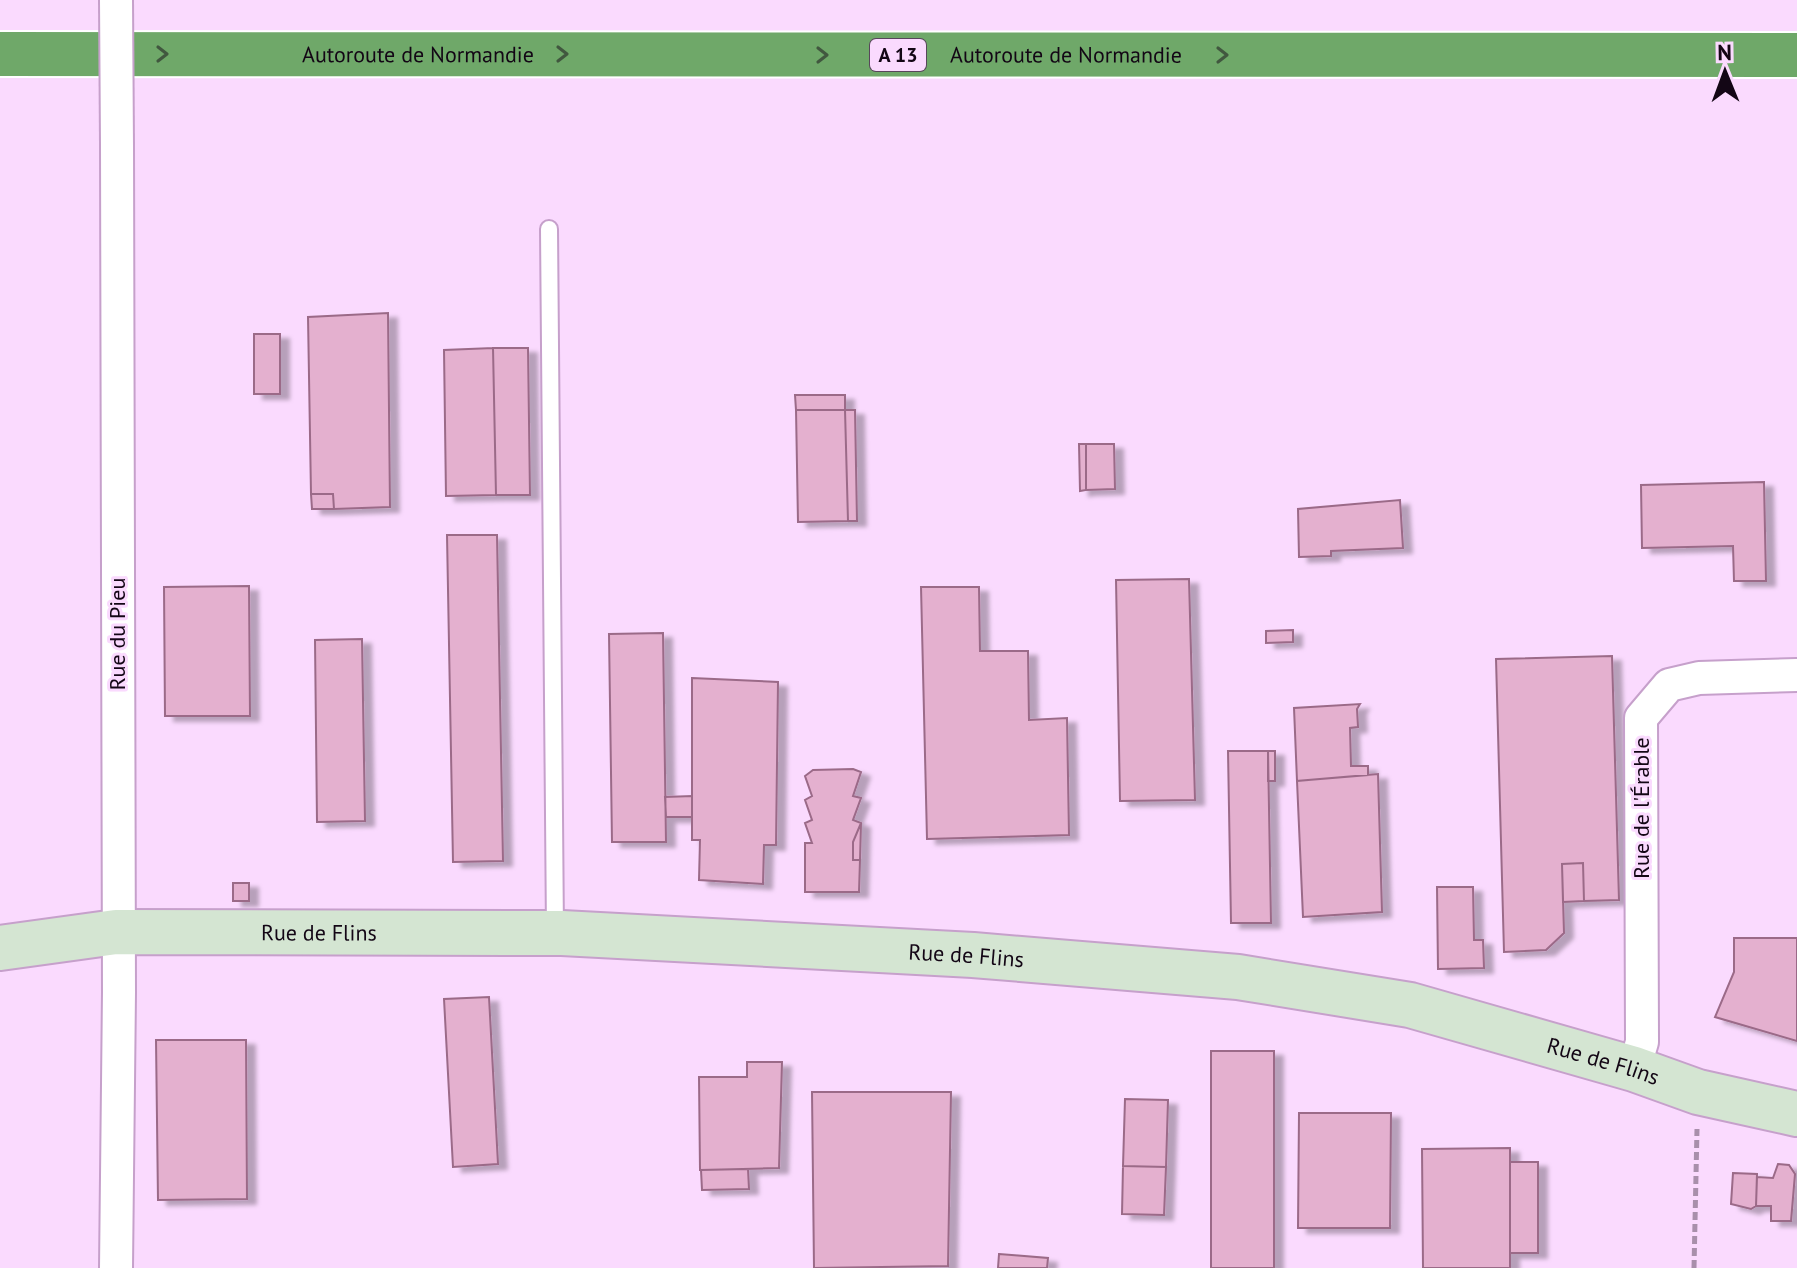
<svg xmlns="http://www.w3.org/2000/svg" width="1797" height="1268" font-family="'PT Sans',sans-serif">
<style>
.building{fill:#e4b0cf;stroke:#9b6a88;stroke-width:2;filter:url(#shadow)}
.lines{fill:none;stroke-linecap:round;stroke-linejoin:round}
.lane-casing{stroke:#c6a0cb;stroke-width:20}
.street-casing{stroke:#c6a0cb;stroke-width:36}
.secondary-casing{stroke:#c6a0cb;stroke-width:48}
.highway-casing{stroke:#fff;stroke-width:48}
.path{stroke:#a88fab;stroke-width:5;stroke-dasharray:8 4;stroke-linecap:butt}
.lane{stroke:#fff;stroke-width:16}
.street{stroke:#fff;stroke-width:32}
.secondary{stroke:#d4e5d2;stroke-width:44}
.highway{stroke:#6fa869;stroke-width:44}
.street-bridge-casing{stroke:#c6a0cb;stroke-width:36;stroke-linecap:butt}
.street-bridge{stroke:#fff;stroke-width:32}
.oneway{stroke:#41573f}
.labels{text-anchor:middle;dominant-baseline:central;stroke-width:6;stroke-linejoin:round;paint-order:stroke}
.shield{fill:#fadafe;stroke:#58465b;stroke-width:2}
.shield-label{font-size:20px;font-weight:bold;fill:#130615}
.street-label{font-size:22px;fill:#130615;stroke:#fadafe}
</style>
<defs>
<filter id="shadow"><feDropShadow dx="9" dy="5" stdDeviation="2" flood-color="#0004"/></filter>
</defs>
<rect width="100%" height="100%" fill="#fadafe"/>
<path class="building" d="M388,313L390,507L334,509L333,494H311L308,317Z
M254,334H280V394H254Z
M493,348H528L530,495H496Z
M493,348L496,495L446,496L444,350Z
M795,395H845V410H796Z
M796,410H845L848,521L798,522Z
M845,410H855L857,521H848Z
M1079,444H1086V490L1080,491Z
M1086,444H1114L1115,489L1086,490Z
M1764,482L1766,581H1734L1733,546L1642,548L1641,485Z
M311,494H333L334,509H312Z
M1400,500L1403,548L1331,551V556L1299,557L1298,509Z
M447,535H497L503,861L453,862Z
M1189,579L1195,800L1120,801L1116,580Z
M249,586L250,716H165L164,587Z
M921,587H979L980,651H1028L1029,720L1067,718L1069,835L927,839Z
M1293,630V642L1266,643V631Z
M663,633L666,842H612L609,634Z
M362,639L365,821L317,822L315,640Z
M1612,656L1619,900L1584,901L1583,863L1562,864L1564,933L1546,950L1504,952L1496,659Z
M692,678L778,682L776,845H764L763,884L699,880L700,840H692Z
M1360,704L1357,709L1358,727L1350,728L1351,766H1368V775L1297,781L1294,708Z
M1228,751H1268L1271,923H1231Z
M1268,751H1275V781H1268Z
M853,769L861,772L853,796L861,798L853,820L861,823L853,842V860H860L859,892H805V843H812L805,823L812,820L805,800L812,796L805,776L813,770Z
M1378,774L1382,912L1303,917L1297,781Z
M692,796V817H666L665,797Z
M861,823L860,860H853V842Z
M1583,863L1584,901L1563,902L1562,864Z
M233,883H249V901H233Z
M1437,887H1473L1474,940H1483L1484,968L1438,969Z
M1734,938H1797V1041L1715,1017L1734,972Z
M489,997L498,1164L453,1167L444,999Z
M156,1040H246L247,1199L158,1200Z
M1211,1051H1274V1268H1211Z
M747,1062H782L779,1168L700,1170L699,1077H747Z
M812,1092H951L948,1266L814,1268Z
M1125,1099L1168,1100L1166,1167L1123,1166Z
M1299,1113H1391L1390,1228H1298Z
M1510,1148V1268H1423L1422,1149Z
M1510,1162H1538V1253H1510Z
M1778,1164L1789,1165L1795,1174L1791,1221H1771V1206H1756L1757,1177L1773,1178Z
M1123,1166L1166,1167L1164,1215L1122,1214Z
M748,1169L749,1189L702,1190L701,1170Z
M1733,1173L1757,1174L1756,1206L1751,1209L1731,1204Z
M999,1254L1048,1258L1047,1268H998Z"/>
<g class="lines">
<defs>
<path id="lane" d="M549,229L555,932"/>
<path id="street" d="M1634,1069L1642,1042L1641,718L1669,685L1699,678L1797,675
M116,1268L119,992L117,145"/>
<g id="secondary">
<path id="s1" d="M0,948L116,932L562,933L973,955L1238,977L1410,1005L1634,1069L1698,1092L1797,1114"/>
</g>
<g id="highway">
<path id="s2" d="M0,54L1797,55"/>
</g>
</defs>
<use href="#lane" class="lane-casing"/>
<use href="#street" class="street-casing"/>
<use href="#secondary" class="secondary-casing"/>
<use href="#highway" class="highway-casing"/>
<path class="path" d="M1694,1268L1697,1129"/>
<use href="#lane" class="lane"/>
<use href="#street" class="street"/>
<use href="#secondary" class="secondary"/>
<use href="#highway" class="highway"/>
<defs>
<path id="street-bridge" d="M116,0L117,145"/>
</defs>
<use href="#street-bridge" class="street-bridge-casing"/>
<use href="#street-bridge" class="street-bridge"/>
</g>
<defs><path id="oneway-chevron" d="M-2-3.5L2.5 0L-2 3.5" fill="none" stroke-width="1.6" stroke-linecap="round" stroke-linejoin="round" transform="scale(2)"/></defs>
<g class="oneway">
<use href="#oneway-chevron" transform="translate(162 54)"/>
<use href="#oneway-chevron" transform="translate(562 54)"/>
<use href="#oneway-chevron" transform="translate(822 55)"/>
<use href="#oneway-chevron" transform="translate(1222 55)"/>
</g>
<g class="labels">
<rect class="shield" x="870" y="39" width="56" height="32" rx="6"/>
<g class="shield-label">
<text x="898" y="55">A 13</text>
</g>
<g class="street-label">
<text stroke="none"><textPath href="#s2" startOffset="418">Autoroute de Normandie</textPath></text>
<text stroke="none"><textPath href="#s2" startOffset="1066">Autoroute de Normandie</textPath></text>
<text transform="translate(117 634) rotate(-90)">Rue du Pieu</text>
<text transform="translate(1641 808) rotate(-90)">Rue de l'Érable</text>
<text stroke="none"><textPath href="#s1" startOffset="320">Rue de Flins</textPath></text>
<text stroke="none"><textPath href="#s1" startOffset="968">Rue de Flins</textPath></text>
<text stroke="none"><textPath href="#s1" startOffset="1616">Rue de Flins</textPath></text>
</g>
</g>
<g transform="translate(1725 72) rotate(359)" stroke="#fadafe" stroke-width="6" paint-order="stroke">
<path d="M0-6L14 30L0 20L-14 30Z" fill="#130615"/>
<text y="-12" font-size="22" font-weight="bold" text-anchor="middle" fill="#130615">N</text>
</g>
</svg>
